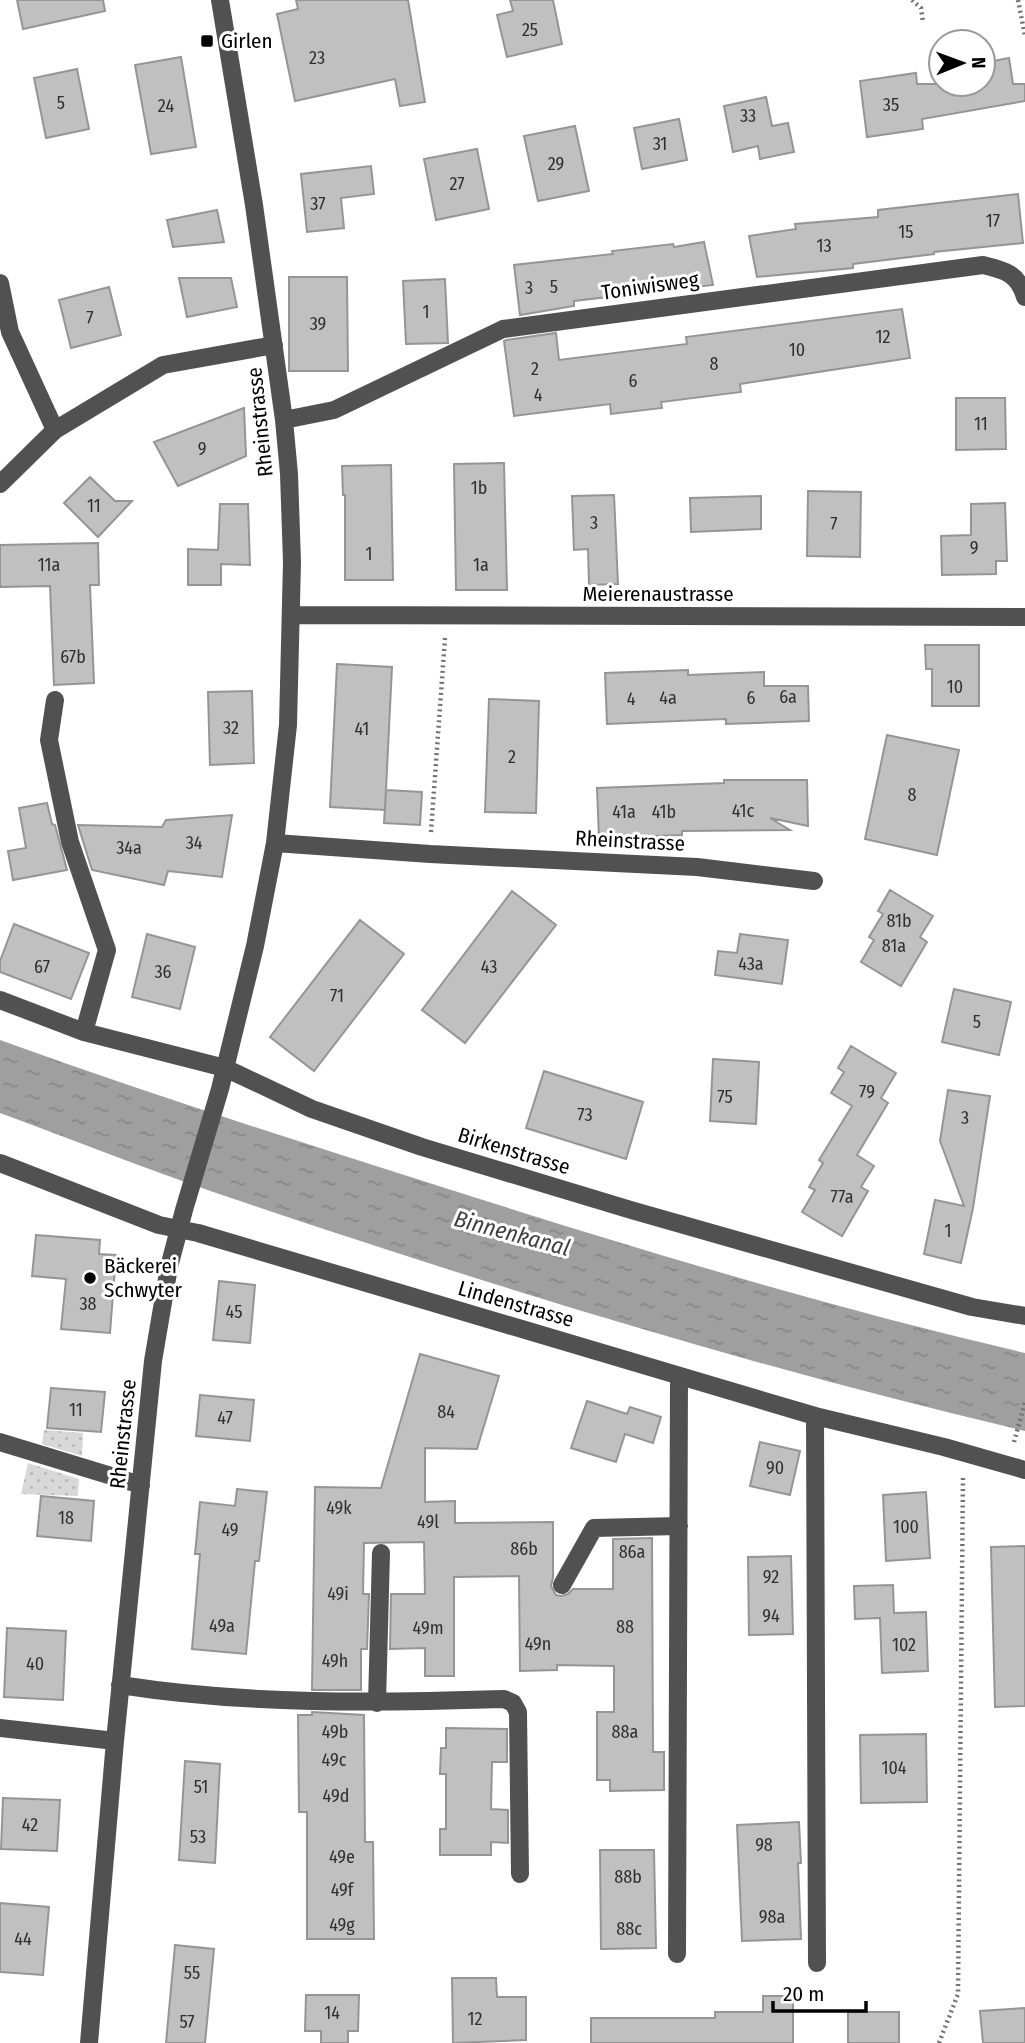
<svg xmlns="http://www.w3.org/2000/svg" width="1025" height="2043" font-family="'Fira Sans Condensed',sans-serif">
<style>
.grass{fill:url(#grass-dots)}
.water{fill:url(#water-ripples)}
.building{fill:#c0c0c0;stroke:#959595;stroke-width:2}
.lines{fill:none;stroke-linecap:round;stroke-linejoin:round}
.path{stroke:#737373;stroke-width:4.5;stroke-dasharray:2 3.5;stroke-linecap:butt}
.minor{stroke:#515151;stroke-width:18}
.poi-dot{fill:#000;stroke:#fff;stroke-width:2.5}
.labels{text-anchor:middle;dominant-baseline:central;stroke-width:6;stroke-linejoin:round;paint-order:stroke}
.number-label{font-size:18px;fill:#303030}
.poi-label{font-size:21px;fill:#000;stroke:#fff;text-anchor:start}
.street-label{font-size:21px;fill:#000;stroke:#fff}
.water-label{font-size:23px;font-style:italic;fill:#404040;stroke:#fff}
</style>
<defs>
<pattern id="grass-dots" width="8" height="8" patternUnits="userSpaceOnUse" patternTransform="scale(1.75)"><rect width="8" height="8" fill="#d8d8d8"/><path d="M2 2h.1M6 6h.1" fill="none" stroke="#b8b8b8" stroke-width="1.8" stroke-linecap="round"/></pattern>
<pattern id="water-ripples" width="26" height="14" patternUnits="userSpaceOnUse" patternTransform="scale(1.75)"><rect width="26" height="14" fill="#9f9f9f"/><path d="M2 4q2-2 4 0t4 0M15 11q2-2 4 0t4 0" fill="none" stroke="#878787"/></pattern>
</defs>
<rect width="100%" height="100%" fill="#fff"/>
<path class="grass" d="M44,1430L83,1433L82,1456L42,1444Z
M28,1463L79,1479L78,1496L21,1494Z"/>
<path class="water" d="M0,1040C147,1093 296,1141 445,1188C636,1249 829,1307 1025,1353V1431C761,1369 501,1289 243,1202C162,1175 81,1143 0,1113Z"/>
<path class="building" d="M17,0H103L105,11L23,29Z
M296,0H408L425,102L400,106L395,79L295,101L277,14L298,9Z
M510,0H553L562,44L507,57L497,15L513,11Z
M181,57L196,147L151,154L135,65Z
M1009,58L1013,84H1025V101L922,119L923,129L867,137L860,81L916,73L917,84H983V63Z
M77,69L89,129L46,138L34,78Z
M766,97L772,126L788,123L794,152L760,159L758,146L733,152L724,106Z
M679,119L687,160L642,169L634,128Z
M575,126L589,191L538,201L524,136Z
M477,149L489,209L436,220L424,159Z
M371,166L374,194L341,198L344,228L307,232L301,174Z
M1018,194L1023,243L934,252V254L853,264V268L757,277L749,236L796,229L795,224L878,217V210Z
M217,210L224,242L173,247L167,220Z
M704,242L713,285L574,301V306L520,315L514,265L613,254L612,251L673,244L674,247Z
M289,277H347L348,371H289Z
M179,278H231L237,307L187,317Z
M445,279L448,343L406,344L403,281Z
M109,287L121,335L71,348L59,300Z
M902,309L910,358L740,384L741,392L661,402L662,408L611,414L610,404L514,416L504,341L506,340L556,333L559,360L687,344L686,337Z
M956,398H1005L1006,449L956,450Z
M244,408L246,456L178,486L154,442Z
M504,463L507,590H456L454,464Z
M391,465L393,580H345V495H343L342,466Z
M90,477L115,501H132L98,537L64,503Z
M808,491L861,492L860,557L807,556Z
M614,495L618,584L589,585L588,549L574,550L572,496Z
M761,496V529L691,532L690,498Z
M1005,503L1007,561H996V574L942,575L941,536L971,535V504Z
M220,504H248L250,565L221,564V585H188V549L218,550Z
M98,543L99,585H90L94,683L54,685L50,586L0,587V545Z
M925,645H979V706H932V669H926Z
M337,664L392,667L385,810L330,807Z
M688,670V675L764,672V686H808L809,721L726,724V719L607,724L605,673Z
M252,691L254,763L210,765L208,692Z
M489,699L539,701L536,813L485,812Z
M887,735L959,750L937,855L865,839Z
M724,780H807L808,826L770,818L790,830L682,831V835L599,838L597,788L724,783Z
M386,790L422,792L420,825L384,823Z
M47,803L52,824L55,825L67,870L13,880L8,851L26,848L19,808Z
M232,815L222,877L168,871L164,885L92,870L78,825L162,827L166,820Z
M890,890L933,916L920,937L927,942L901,986L861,962L874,940L869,937L883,914L878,911Z
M512,891L556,925L465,1043L422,1010Z
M360,920L404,954L314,1071L270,1037Z
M14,924L89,953L71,999L0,972V961Z
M147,934L195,947L180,1009L132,997Z
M740,934L788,940L782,984L715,975L718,951L737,953Z
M954,989L1011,1002L999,1055L942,1042Z
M851,1046L896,1073L881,1098L888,1103L857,1155L874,1166L861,1187L868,1191L842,1236L802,1212L815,1190L809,1187L823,1163L819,1160L852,1106L831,1093L844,1072L838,1068Z
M713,1059L759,1062L756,1124L710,1121Z
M544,1071L643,1102L626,1159L526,1128Z
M948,1090L990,1096L973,1208L961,1263L924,1254L935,1200L964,1206L940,1141Z
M36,1235L100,1240L99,1254L116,1255L110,1333L61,1329L66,1279L32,1276Z
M219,1281L255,1285L250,1343L213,1340Z
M420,1354L499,1376L477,1449L425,1448V1502L455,1501V1523L553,1522V1578L551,1586L556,1595L561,1596L568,1594L573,1589H613V1539L652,1538L653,1752H664V1790L610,1791V1780H597V1712H614V1666L557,1665V1670L520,1671L519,1576L454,1577V1676H425V1648L390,1649L391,1594H425L424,1542L364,1543L363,1594H369L367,1649H361V1690H312L315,1487L381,1488Z
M51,1388L105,1392L101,1432L47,1428Z
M200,1395L254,1400L250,1441L196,1436Z
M587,1401L627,1414L630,1407L661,1417L653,1443L625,1434L616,1462L571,1448Z
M760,1442L800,1451L790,1495L750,1486Z
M237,1489L267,1492L259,1561H255L246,1654L192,1649L200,1554H195L200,1502L235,1506Z
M926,1492L930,1558L886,1561L883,1495Z
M41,1496L94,1501L91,1541L37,1536Z
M1025,1546V1706L995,1707L991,1547Z
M791,1556L793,1634L749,1635L748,1557Z
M893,1585L894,1613L926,1612L928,1671L882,1673L880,1618L855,1619L854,1586Z
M7,1628L66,1631L63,1700L4,1697Z
M312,1712L364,1715L365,1842H373L374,1939H307V1812H299L298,1715H312Z
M446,1728L507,1729V1762H492L491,1809L508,1810V1843L491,1842V1855H440V1829H446V1774H440L441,1748H446Z
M926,1734L927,1802L861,1803L860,1735Z
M185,1761L220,1764L215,1863L179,1860Z
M3,1798L60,1800L57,1851L1,1849Z
M799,1822L801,1863H798L801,1939L742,1941L737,1825Z
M600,1850H654L656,1948L601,1949Z
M0,1903L49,1907L43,1975L0,1972Z
M175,1945L214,1949L205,2043H166Z
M452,1978H496L497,1997H526V2040L453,2043Z
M306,1995H359L358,2031H348V2043H321V2031H305Z
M763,1996H793V2043H591V2018H715V2012H763Z
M1025,2008V2043H983L980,2011Z
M848,2012H899V2043H848Z"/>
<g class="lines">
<path class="path" d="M912,0L921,8L923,22
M1018,0L1025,36
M431,832L445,638
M1014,1442L1025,1402
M939,2043L958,1994L963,1478"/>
<path class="minor" d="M0,283L10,332L55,430
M284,420L334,410L503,329L983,265C1004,270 1018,273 1025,297
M0,484L55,430L163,365L274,345
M292,615L1025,617
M55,700L49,740L70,842L107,950L84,1032
M275,843L430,854L697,867L814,881
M0,1000L84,1032L225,1068L312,1109L422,1147L631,1210L972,1307L1025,1316
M0,1163L159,1225L198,1233L815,1416L944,1447L1025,1470
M815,1416L817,1963
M0,1442L141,1485
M562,1585L594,1528L679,1526
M120,1685C248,1705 376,1703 504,1699L513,1703L518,1712L520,1874
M377,1703L381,1553
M0,1728L115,1741
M677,1954L679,1376
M89,2043L115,1741L153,1361L169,1267L184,1210L220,1089L255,946L275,843L288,725L292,562L289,474L284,420L254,205L220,0"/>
</g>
<g class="poi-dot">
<rect x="200" y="34" width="14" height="14" rx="3.5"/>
<circle cx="90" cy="1278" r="7"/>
</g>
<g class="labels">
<g class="number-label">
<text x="530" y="30">25</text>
<text x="317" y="58">23</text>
<text x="61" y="103">5</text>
<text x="891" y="105">35</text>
<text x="166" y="106">24</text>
<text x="748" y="116">33</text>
<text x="660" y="144">31</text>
<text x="556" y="164">29</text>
<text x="457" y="184">27</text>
<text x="318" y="204">37</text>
<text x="993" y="221">17</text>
<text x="906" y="232">15</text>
<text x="824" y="246">13</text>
<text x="554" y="287">5</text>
<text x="529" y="288">3</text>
<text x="426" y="312">1</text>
<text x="90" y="318">7</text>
<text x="318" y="324">39</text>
<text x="883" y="337">12</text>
<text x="797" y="350">10</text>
<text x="714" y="364">8</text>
<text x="535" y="369">2</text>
<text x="633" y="381">6</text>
<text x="538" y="395">4</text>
<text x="981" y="424">11</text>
<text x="202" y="449">9</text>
<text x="479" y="488">1b</text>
<text x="94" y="506">11</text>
<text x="594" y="523">3</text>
<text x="834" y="524">7</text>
<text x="974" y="548">9</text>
<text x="369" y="554">1</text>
<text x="49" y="565">11a</text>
<text x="481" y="565">1a</text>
<text x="73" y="657">67b</text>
<text x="955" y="687">10</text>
<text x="788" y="697">6a</text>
<text x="668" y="698">4a</text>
<text x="751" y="698">6</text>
<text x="631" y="699">4</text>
<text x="231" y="728">32</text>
<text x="362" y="729">41</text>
<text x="512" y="757">2</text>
<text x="912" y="795">8</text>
<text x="743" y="811">41c</text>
<text x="624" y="812">41a</text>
<text x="664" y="812">41b</text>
<text x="194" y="843">34</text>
<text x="129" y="848">34a</text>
<text x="899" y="921">81b</text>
<text x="894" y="946">81a</text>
<text x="751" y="964">43a</text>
<text x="42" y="967">67</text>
<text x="489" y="967">43</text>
<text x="163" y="972">36</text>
<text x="337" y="996">71</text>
<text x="977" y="1022">5</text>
<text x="867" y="1092">79</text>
<text x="725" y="1097">75</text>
<text x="585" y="1115">73</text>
<text x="965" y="1118">3</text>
<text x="842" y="1197">77a</text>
<text x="948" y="1231">1</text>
<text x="88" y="1304">38</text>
<text x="234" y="1312">45</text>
<text x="76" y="1410">11</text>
<text x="446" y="1412">84</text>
<text x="225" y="1418">47</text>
<text x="775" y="1468">90</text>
<text x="339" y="1508">49k</text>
<text x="66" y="1518">18</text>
<text x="428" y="1522">49l</text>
<text x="906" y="1527">100</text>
<text x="230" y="1530">49</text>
<text x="524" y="1549">86b</text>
<text x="632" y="1552">86a</text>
<text x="771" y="1577">92</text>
<text x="338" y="1594">49i</text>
<text x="771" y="1616">94</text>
<text x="222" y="1626">49a</text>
<text x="625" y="1627">88</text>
<text x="428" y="1628">49m</text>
<text x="538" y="1644">49n</text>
<text x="904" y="1645">102</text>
<text x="335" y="1661">49h</text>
<text x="35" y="1664">40</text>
<text x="335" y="1732">49b</text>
<text x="625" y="1732">88a</text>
<text x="334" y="1760">49c</text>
<text x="894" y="1768">104</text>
<text x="201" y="1787">51</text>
<text x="336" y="1796">49d</text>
<text x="30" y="1825">42</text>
<text x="198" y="1837">53</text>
<text x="764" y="1845">98</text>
<text x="342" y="1857">49e</text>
<text x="628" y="1877">88b</text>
<text x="342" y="1890">49f</text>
<text x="772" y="1917">98a</text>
<text x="342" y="1925">49g</text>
<text x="629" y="1929">88c</text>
<text x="23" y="1939">44</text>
<text x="192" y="1973">55</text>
<text x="332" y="2013">14</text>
<text x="475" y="2019">12</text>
<text x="187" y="2022">57</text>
</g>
<g class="poi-label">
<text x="221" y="41">Girlen</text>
<text x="104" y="1266">Bäckerei<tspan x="104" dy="24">Schwyter</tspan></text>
</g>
<g class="street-label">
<text transform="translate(650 286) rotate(-8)">Toniwisweg</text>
<text transform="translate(260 422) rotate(-96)">Rheinstrasse</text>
<text x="658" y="594">Meierenaustrasse</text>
<text transform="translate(630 841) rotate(3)">Rheinstrasse</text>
<text transform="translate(514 1151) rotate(17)">Birkenstrasse</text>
<text transform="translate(516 1304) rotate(16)">Lindenstrasse</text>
<text transform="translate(123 1434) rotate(-84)">Rheinstrasse</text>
</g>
<g class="water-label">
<text transform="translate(512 1233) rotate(15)">Binnenkanal</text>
</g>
</g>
<g transform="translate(962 63) rotate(89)"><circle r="33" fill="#ffffff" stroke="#999999" stroke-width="2"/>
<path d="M0-5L12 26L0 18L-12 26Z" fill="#000000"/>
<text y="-10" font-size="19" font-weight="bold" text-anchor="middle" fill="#000000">N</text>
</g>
<path d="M773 2001v10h93v-10" fill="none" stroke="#000000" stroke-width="3.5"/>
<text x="783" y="2001" font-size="21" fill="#000000" stroke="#ffffff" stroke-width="5" paint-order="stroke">20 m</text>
</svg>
